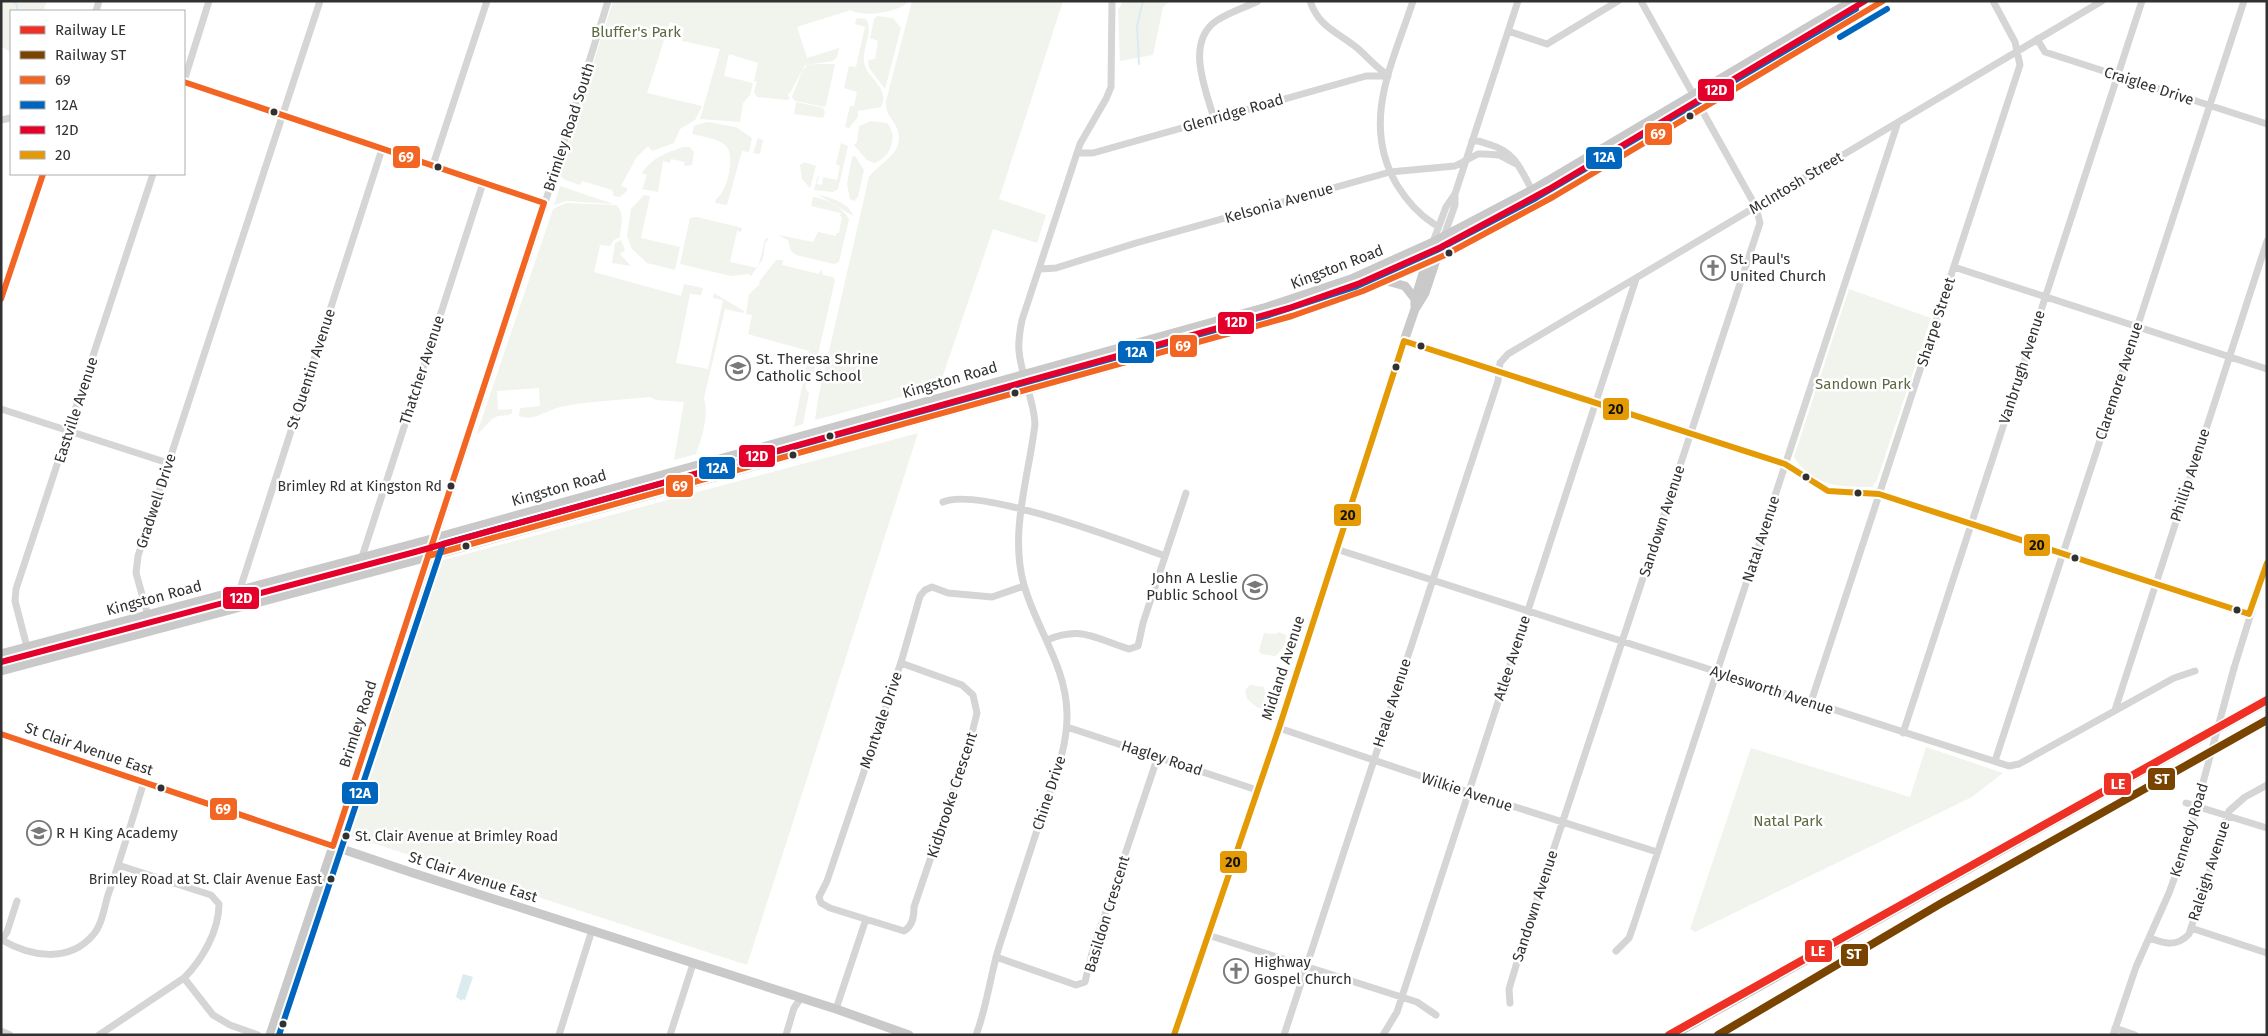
<svg xmlns="http://www.w3.org/2000/svg" width="2268" height="1036" font-family="'Fira Sans',sans-serif">
<style>
.green{fill:#f1f3ed}
.water{fill:#dbebf0}
.lines{fill:none;stroke-linecap:round;stroke-linejoin:round}
.stream{stroke:#dbebf0;stroke-width:2}
.minor{stroke:#d5d5d5;stroke-width:7}
.major{stroke:#c9c9c9;stroke-width:9}
.rail-casing{stroke:#bdbdbd;stroke-width:4}
.rail{stroke:#fff;stroke-width:2;stroke-dasharray:5.5;stroke-linecap:butt}
.minor-bridge{stroke:#d5d5d5;stroke-width:7}
.bus-1-casing{stroke:#fff;stroke-width:10}
.bus-2-casing{stroke:#fff;stroke-width:10}
.bus-3-casing{stroke:#fff;stroke-width:10}
.bus-4-casing{stroke:#fff;stroke-width:10}
.bus-1{stroke:#f26522;stroke-width:6}
.bus-2{stroke:#0065bd;stroke-width:6}
.bus-3{stroke:#e4002b;stroke-width:6}
.bus-4{stroke:#e39a05;stroke-width:6}
.rail-1-casing{stroke:#fff;stroke-width:11}
.rail-2-casing{stroke:#fff;stroke-width:11}
.rail-1{stroke:#ee3124;stroke-width:8}
.rail-2{stroke:#794400;stroke-width:8}
.bus-dot{fill:#313131;stroke:#fff;stroke-width:2}
.labels{text-anchor:middle;dominant-baseline:central;stroke-width:5;stroke-linejoin:round;paint-order:stroke}
.bus-label{font-size:14px;fill:#313131;stroke:#fff;text-anchor:end}
.park-label{font-size:15px;fill:#5b6a41;stroke:#fff}
.street-label{font-size:15px;fill:#313131;stroke:#fff}
.poi-label{font-size:15px;fill:#313131;stroke:#fff;text-anchor:start}
.line-badge{stroke:#fff;stroke-width:2}
.badge-label{font-size:14px;text-anchor:middle;font-weight:bold;fill:#fff}
.pale-badge-label{font-size:14px;text-anchor:middle;font-weight:bold;fill:#111}
</style>
<rect width="100%" height="100%" fill="#fff"/>
<path class="green" d="M1,1H47L43,11H11V53L1,46Z
M613,1H909C901,12 862,18 851,10L797,27L807,58L839,48L837,57L833,61L805,65L790,93L787,94L790,98L788,100L757,97L754,92L757,81L754,82L758,63L729,54L724,76L753,83L750,95L743,103L740,122L700,119L720,49L682,41L684,28L670,22L647,93L702,106L695,120L680,129L674,143L652,151L648,146L636,158L621,186L627,188V191L620,197L614,196L612,190L582,181L580,185L565,180L558,174Z
M912,1H1063L999,199L1046,215L1037,243L993,229L939,387L815,420L818,399L869,177C881,161 908,152 896,126C891,116 885,114 886,101Z
M1123,1H1170L1163,7L1153,55L1120,61L1118,10Z
M877,16L893,18L901,28L885,89L869,68L868,60L875,59L878,41L870,38L874,19Z
M857,18L866,19C874,31 862,48 864,62C867,79 891,88 881,107L858,111V117L849,128L845,127L850,106H854L857,92L844,88L849,66L856,67L865,27L855,24Z
M815,64H835L826,105L824,107L795,101L792,97L802,71L807,65Z
M796,102L823,108L825,112L823,118L794,114Z
M871,121L887,123C899,136 890,159 874,163L867,160L854,145L857,142L859,126Z
M707,122L736,127L752,138L749,152L742,151L727,205L715,203L716,199C727,193 736,156 726,146C718,138 703,137 692,134L694,126Z
M758,138L763,140L760,154L753,153Z
M841,143L848,146L838,189L833,192L814,190L818,176L819,177L817,184L822,185L823,177L837,180L840,166L836,164Z
M683,147H690L694,152L692,165L684,166L685,162L671,159L670,163L663,161L658,192L642,189L647,175L642,173C653,157 666,153 683,147Z
M855,156L864,170L858,197L854,201L850,199L847,184L852,157Z
M804,162L816,166L810,188L802,179L800,165Z
M560,186L613,204L567,201L554,205Z
M817,194C830,198 849,202 853,216Z
M644,195L650,196L641,238L680,247L675,270L647,263L632,249L627,236L631,209Z
M813,197C825,198 843,208 849,219L839,262L834,264L796,255L791,251L788,240L778,235L813,242L818,232L836,236V233H839L842,217L840,216L841,213L811,206Z
M566,203L616,205C626,214 620,226 620,237L614,240L610,246L600,245L594,272L681,296L684,284L703,288L701,295L690,294L676,363L708,369L723,300L713,298L714,293L744,311L743,313L725,309L704,398C709,417 702,436 696,454L674,460L684,402L656,400L650,397C621,400 589,401 560,407C547,410 533,422 519,416L520,408L540,406L539,388L497,391L498,410L512,409V413L509,415L498,416L492,419L478,434L477,433L553,209Z
M697,217L742,228L741,232L737,231L730,262L758,268L765,239L769,238L765,244L763,259L751,276L749,274L731,276L680,264L690,218Z
M621,240L625,250L620,254L631,266L612,263L615,243Z
M776,260H783L782,265L819,274L821,269L823,275L833,277L835,280L813,376C807,381 802,387 809,393L803,424L794,427L809,351L748,334L752,315L746,314L749,294L760,284L759,282Z
M1849,289L1931,318L1877,480L1872,487C1839,487 1814,487 1794,457Z
M918,433L747,965L348,835L440,561Z
M1278,632L1286,635C1287,643 1281,652 1275,656L1261,654L1259,650L1264,633L1276,634Z
M1250,685L1264,687L1265,693L1262,707L1258,708L1247,699L1245,690Z
M1926,747L2003,773L1972,797L1695,932L1690,929L1751,748L1910,797Z"/>
<path class="water" d="M463,974L473,977L465,1000L462,999V1001L456,997Z"/>
<g class="lines">
<path class="stream" d="M13,1L17,5V11
M1139,64L1137,26L1143,1"/>
<path class="minor" d="M1310,1C1318,26 1337,32 1356,47C1367,56 1375,67 1388,75
M1413,1C1393,63 1360,122 1397,185C1407,201 1418,214 1434,224
M96,11L99,1
M1508,31L1547,44L1618,1
M2037,39L2045,52L2267,124
M184,81L209,1
M184,82L544,203
M1214,119C1206,90 1185,43 1216,21C1229,12 1244,8 1258,1
M1,120L11,118
M1472,141C1480,140 1483,143 1491,145C1515,152 1521,170 1532,190
M1077,153H1093L1366,76H1388
M433,165L487,1
M1444,236L1455,205V195
M1433,242L1446,207L1455,194L1518,1
M1954,267L2267,369
M1040,269L1056,268L1136,243L1390,172L1455,166L1478,154H1484L1499,155L1518,165
M1,300L43,174
M1404,341L1785,464L1828,491L1879,494L2249,614
M1,409L168,463
M943,502C979,486 1123,541 1165,556
M436,537L535,235L608,1
M1336,549L2009,766L2019,764L2174,678L2195,671
M362,557L483,183
M240,589L382,149
M152,630L136,573L138,556L320,1
M1047,640C1082,625 1096,639 1129,649L1138,646L1143,623L1186,493
M27,647L15,601L16,589L153,174
M901,663L962,685L973,695L977,713L969,745L914,907C914,916 913,926 904,931L830,908L821,903L819,897L827,881L902,659L920,596L925,590L932,587L948,593L992,597L1024,586
M2234,668L2267,562
M1811,702L2020,65L2015,42L1993,1
M2115,710L2267,241
M1067,727L1257,790
M1279,728L1468,792L1657,852
M1903,733L2142,1
M1995,761L2244,1
M2186,803L2267,828
M2191,928L2267,953
M1208,935L1417,1002L1436,1015
M2150,938C2165,944 2177,947 2189,934L2229,811L2245,797L2267,785
M2,940C31,957 69,963 93,935C102,925 104,908 108,895C121,858 132,820 144,782
M1,941L7,932L17,901
M1616,951L1629,938L1633,927L1898,122
M996,957L1076,985L1085,982L1092,953L1158,756
M184,978L213,1015L230,1025L258,1035
M1510,1003L1509,989L1524,939L1760,223L1756,207L1641,1
M836,1009L866,919
M2115,1028L2135,1035
M1,1031L10,1035
M99,1035L184,978C202,960 219,931 219,904L211,895L118,865
M559,1035L592,930
M670,1035L693,964
M786,1035L794,1008L801,998
M976,1035C987,1007 990,976 999,947C1013,904 1027,861 1041,818C1052,784 1068,749 1067,713C1066,666 1036,628 1024,585C1009,532 1029,476 1035,424C1034,399 1021,376 1019,351C1018,341 1020,330 1022,320L1080,144L1106,99L1111,87L1112,1
M1284,1035L1498,381L1500,363L1508,354L2102,1
M1383,1035L1397,1012L1636,279
M2113,1035L2136,967L2169,893L2185,849"/>
<path class="major" d="M1387,281L1405,286L1415,299
M1415,306V299L1433,242
M1,654L424,541L1267,307L1351,279L1433,242L1532,190L1852,1
M1,671L417,560L1292,316L1363,291L1445,255L1553,197L1883,1
M1,734L410,872L836,1009L909,1035
M270,1035L436,537
M1174,1035L1279,728L1404,341L1415,309L1425,293L1444,236"/>
<defs>
<path id="rail" d="M1678,1035L2267,704"/>
</defs>
<use href="#rail" class="rail-casing"/>
<use href="#rail" class="rail"/>
<path class="minor-bridge" d="M2185,849L2234,668"/>
<defs>
<path id="bus-1" d="M1,299L43,174
M428,556L1292,316L1363,291L1445,255L1553,197L1883,1
M1,734L333,846L544,203L184,82"/>
<path id="bus-2" d="M1840,37L1887,9
M279,1035L443,544L1269,315L1355,287L1437,250L1536,198L1856,9"/>
<path id="bus-3" d="M1,662L415,552L1289,308L1360,283L1441,247L1549,189L1865,1"/>
<path id="bus-4" d="M1404,341L1785,464L1828,491L1879,494L2249,614
M2249,614L2267,563
M1174,1035L1279,728L1404,341"/>
</defs>
<use href="#bus-1" class="bus-1-casing"/>
<use href="#bus-2" class="bus-2-casing"/>
<use href="#bus-3" class="bus-3-casing"/>
<use href="#bus-4" class="bus-4-casing"/>
<use href="#bus-1" class="bus-1"/>
<use href="#bus-2" class="bus-2"/>
<use href="#bus-3" class="bus-3"/>
<use href="#bus-4" class="bus-4"/>
<defs>
<path id="rail-1" d="M1669,1035L2267,700"/>
<path id="rail-2" d="M1718,1035L1940,904L2267,720"/>
</defs>
<use href="#rail-1" class="rail-1-casing"/>
<use href="#rail-2" class="rail-2-casing"/>
<use href="#rail-1" class="rail-1"/>
<use href="#rail-2" class="rail-2"/>
</g>
<defs>
<symbol id="church-ring" viewBox="-11 -11 22 22"><circle r="9.5" fill="#fff" stroke="#797979" stroke-width="1.5"/><path d="M-1.2-6h2.4v3.5h3.3v2.4h-3.3V6h-2.4V-.1h-3.3v-2.4h3.3Z" fill="#797979"/></symbol>
<symbol id="school-ring" viewBox="-11 -11 22 22"><circle r="9.5" fill="#fff" stroke="#797979" stroke-width="1.5"/><path d="M0-5L7-2L0 1L-7-2ZM-4 1L0 2.5L4 1V4Q0 6-4 4Z" fill="#797979"/></symbol>
</defs>
<g fill-rule="evenodd">
<use href="#church-ring" x="1699" y="254" width="28" height="28"/>
<use href="#school-ring" x="724" y="354" width="28" height="28"/>
<use href="#school-ring" x="1241" y="573" width="28" height="28"/>
<use href="#school-ring" x="25" y="819" width="28" height="28"/>
<use href="#church-ring" x="1222" y="957" width="28" height="28"/>
</g>
<g class="bus-dot">
<circle cx="274" cy="112" r="4.5"/>
<circle cx="1690" cy="116" r="4.5"/>
<circle cx="438" cy="167" r="4.5"/>
<circle cx="1449" cy="253" r="4.5"/>
<circle cx="1421" cy="346" r="4.5"/>
<circle cx="1396" cy="367" r="4.5"/>
<circle cx="1015" cy="393" r="4.5"/>
<circle cx="830" cy="436" r="4.5"/>
<circle cx="793" cy="455" r="4.5"/>
<circle cx="1806" cy="477" r="4.5"/>
<circle cx="451" cy="486" r="4.5"/>
<circle cx="1858" cy="493" r="4.5"/>
<circle cx="466" cy="546" r="4.5"/>
<circle cx="2075" cy="558" r="4.5"/>
<circle cx="2237" cy="610" r="4.5"/>
<circle cx="161" cy="788" r="4.5"/>
<circle cx="346" cy="836" r="4.5"/>
<circle cx="331" cy="879" r="4.5"/>
<circle cx="283" cy="1024" r="4.5"/>
</g>
<g class="labels">
<g class="bus-label">
<text x="442" y="486">Brimley Rd at Kingston Rd</text>
<text x="355" y="836" text-anchor="start">St. Clair Avenue at Brimley Road</text>
<text x="322" y="879">Brimley Road at St. Clair Avenue East</text>
</g>
<g class="park-label">
<text x="636" y="32">Bluffer's Park</text>
<text x="1863" y="384">Sandown Park</text>
<text x="1788" y="821">Natal Park</text>
</g>
<g class="street-label">
<text transform="translate(2149 86) rotate(18)">Craiglee Drive</text>
<text transform="translate(1233 113) rotate(-16)">Glenridge Road</text>
<text transform="translate(569 127) rotate(-72)">Brimley Road South</text>
<text transform="translate(1796 183) rotate(-31)">McIntosh Street</text>
<text transform="translate(1279 203) rotate(-16)">Kelsonia Avenue</text>
<text transform="translate(1337 267) rotate(-21)">Kingston Road</text>
<text transform="translate(1936 322) rotate(-72)">Sharpe Street</text>
<text transform="translate(2022 367) rotate(-72)">Vanbrugh Avenue</text>
<text transform="translate(311 369) rotate(-72)">St Quentin Avenue</text>
<text transform="translate(422 370) rotate(-72)">Thatcher Avenue</text>
<text transform="translate(950 380) rotate(-16)">Kingston Road</text>
<text transform="translate(2119 381) rotate(-72)">Claremore Avenue</text>
<text transform="translate(76 410) rotate(-72)">Eastville Avenue</text>
<text transform="translate(2190 475) rotate(-72)">Phillip Avenue</text>
<text transform="translate(559 488) rotate(-16)">Kingston Road</text>
<text transform="translate(156 501) rotate(-72)">Gradwell Drive</text>
<text transform="translate(1662 521) rotate(-72)">Sandown Avenue</text>
<text transform="translate(1761 539) rotate(-72)">Natal Avenue</text>
<text transform="translate(154 598) rotate(-15)">Kingston Road</text>
<text transform="translate(1512 658) rotate(-72)">Atlee Avenue</text>
<text transform="translate(1283 668) rotate(-72)">Midland Avenue</text>
<text transform="translate(1772 690) rotate(18)">Aylesworth Avenue</text>
<text transform="translate(1392 703) rotate(-72)">Heale Avenue</text>
<text transform="translate(881 720) rotate(-71)">Montvale Drive</text>
<text transform="translate(358 724) rotate(-72)">Brimley Road</text>
<text transform="translate(89 749) rotate(19)">St Clair Avenue East</text>
<text transform="translate(1162 758) rotate(18)">Hagley Road</text>
<text transform="translate(1467 792) rotate(18)">Wilkie Avenue</text>
<text transform="translate(1049 793) rotate(-72)">Chine Drive</text>
<text transform="translate(952 795) rotate(-72)">Kidbrooke Crescent</text>
<text transform="translate(2189 830) rotate(-73)">Kennedy Road</text>
<text transform="translate(2209 871) rotate(-72)">Raleigh Avenue</text>
<text transform="translate(473 877) rotate(18)">St Clair Avenue East</text>
<text transform="translate(1535 906) rotate(-72)">Sandown Avenue</text>
<text transform="translate(1107 914) rotate(-73)">Basildon Crescent</text>
</g>
<g class="poi-label">
<text x="1730" y="259">St. Paul's<tspan x="1730" dy="17">United Church</tspan></text>
<text x="756" y="359">St. Theresa Shrine<tspan x="756" dy="17">Catholic School</tspan></text>
<text x="1238" y="578" text-anchor="end">John A Leslie<tspan x="1238" dy="17">Public School</tspan></text>
<text x="56" y="833">R H King Academy</text>
<text x="1254" y="962">Highway<tspan x="1254" dy="17">Gospel Church</tspan></text>
</g>
</g>
<g class="line-badge">
<rect x="1697" y="78" width="38" height="24" rx="5" fill="#e4002b"/>
<rect x="1644" y="122" width="29" height="24" rx="5" fill="#f26522"/>
<rect x="392" y="145" width="29" height="24" rx="5" fill="#f26522"/>
<rect x="1585" y="146" width="38" height="24" rx="5" fill="#0065bd"/>
<rect x="1217" y="311" width="38" height="24" rx="5" fill="#e4002b"/>
<rect x="1169" y="334" width="29" height="24" rx="5" fill="#f26522"/>
<rect x="1117" y="340" width="38" height="24" rx="5" fill="#0065bd"/>
<rect x="1602" y="397" width="28" height="24" rx="5" fill="#e39a05"/>
<rect x="738" y="444" width="38" height="24" rx="5" fill="#e4002b"/>
<rect x="698" y="456" width="38" height="24" rx="5" fill="#0065bd"/>
<rect x="665" y="474" width="29" height="24" rx="5" fill="#f26522"/>
<rect x="1333" y="503" width="29" height="24" rx="5" fill="#e39a05"/>
<rect x="2023" y="533" width="28" height="24" rx="5" fill="#e39a05"/>
<rect x="222" y="586" width="38" height="24" rx="5" fill="#e4002b"/>
<rect x="2147" y="767" width="29" height="24" rx="5" fill="#794400"/>
<rect x="2103" y="772" width="29" height="24" rx="5" fill="#ee3124"/>
<rect x="341" y="781" width="38" height="24" rx="5" fill="#0065bd"/>
<rect x="209" y="797" width="29" height="24" rx="5" fill="#f26522"/>
<rect x="1219" y="850" width="29" height="24" rx="5" fill="#e39a05"/>
<rect x="1804" y="939" width="29" height="24" rx="5" fill="#ee3124"/>
<rect x="1840" y="943" width="29" height="24" rx="5" fill="#794400"/>
</g>
<g class="badge-label">
<text x="1716" y="95">12D</text>
<text x="1658" y="139">69</text>
<text x="406" y="162">69</text>
<text x="1604" y="162">12A</text>
<text x="1236" y="327">12D</text>
<text x="1183" y="351">69</text>
<text x="1136" y="357">12A</text>
<text x="757" y="461">12D</text>
<text x="717" y="473">12A</text>
<text x="680" y="491">69</text>
<text x="241" y="603">12D</text>
<text x="2162" y="784">ST</text>
<text x="2118" y="789">LE</text>
<text x="360" y="798">12A</text>
<text x="223" y="814">69</text>
<text x="1818" y="956">LE</text>
<text x="1854" y="959">ST</text>
</g>
<g class="pale-badge-label">
<text x="1616" y="414">20</text>
<text x="1348" y="520">20</text>
<text x="2037" y="550">20</text>
<text x="1233" y="867">20</text>
</g>
<rect width="2268" height="1036" fill="none" stroke="#313131" stroke-width="5"/>
<rect x="10" y="10" width="175" height="165" fill="#ffffff" stroke="#adadad"/>
<rect x="20" y="26" width="25" height="8" fill="#ee3124" stroke="#adadad"/>
<text x="55" y="35" font-size="15" fill="#313131">Railway LE</text>
<rect x="20" y="51" width="25" height="8" fill="#794400" stroke="#adadad"/>
<text x="55" y="60" font-size="15" fill="#313131">Railway ST</text>
<rect x="20" y="76" width="25" height="8" fill="#f26522" stroke="#adadad"/>
<text x="55" y="85" font-size="15" fill="#313131">69</text>
<rect x="20" y="101" width="25" height="8" fill="#0065bd" stroke="#adadad"/>
<text x="55" y="110" font-size="15" fill="#313131">12A</text>
<rect x="20" y="126" width="25" height="8" fill="#e4002b" stroke="#adadad"/>
<text x="55" y="135" font-size="15" fill="#313131">12D</text>
<rect x="20" y="151" width="25" height="8" fill="#e39a05" stroke="#adadad"/>
<text x="55" y="160" font-size="15" fill="#313131">20</text>
</svg>
